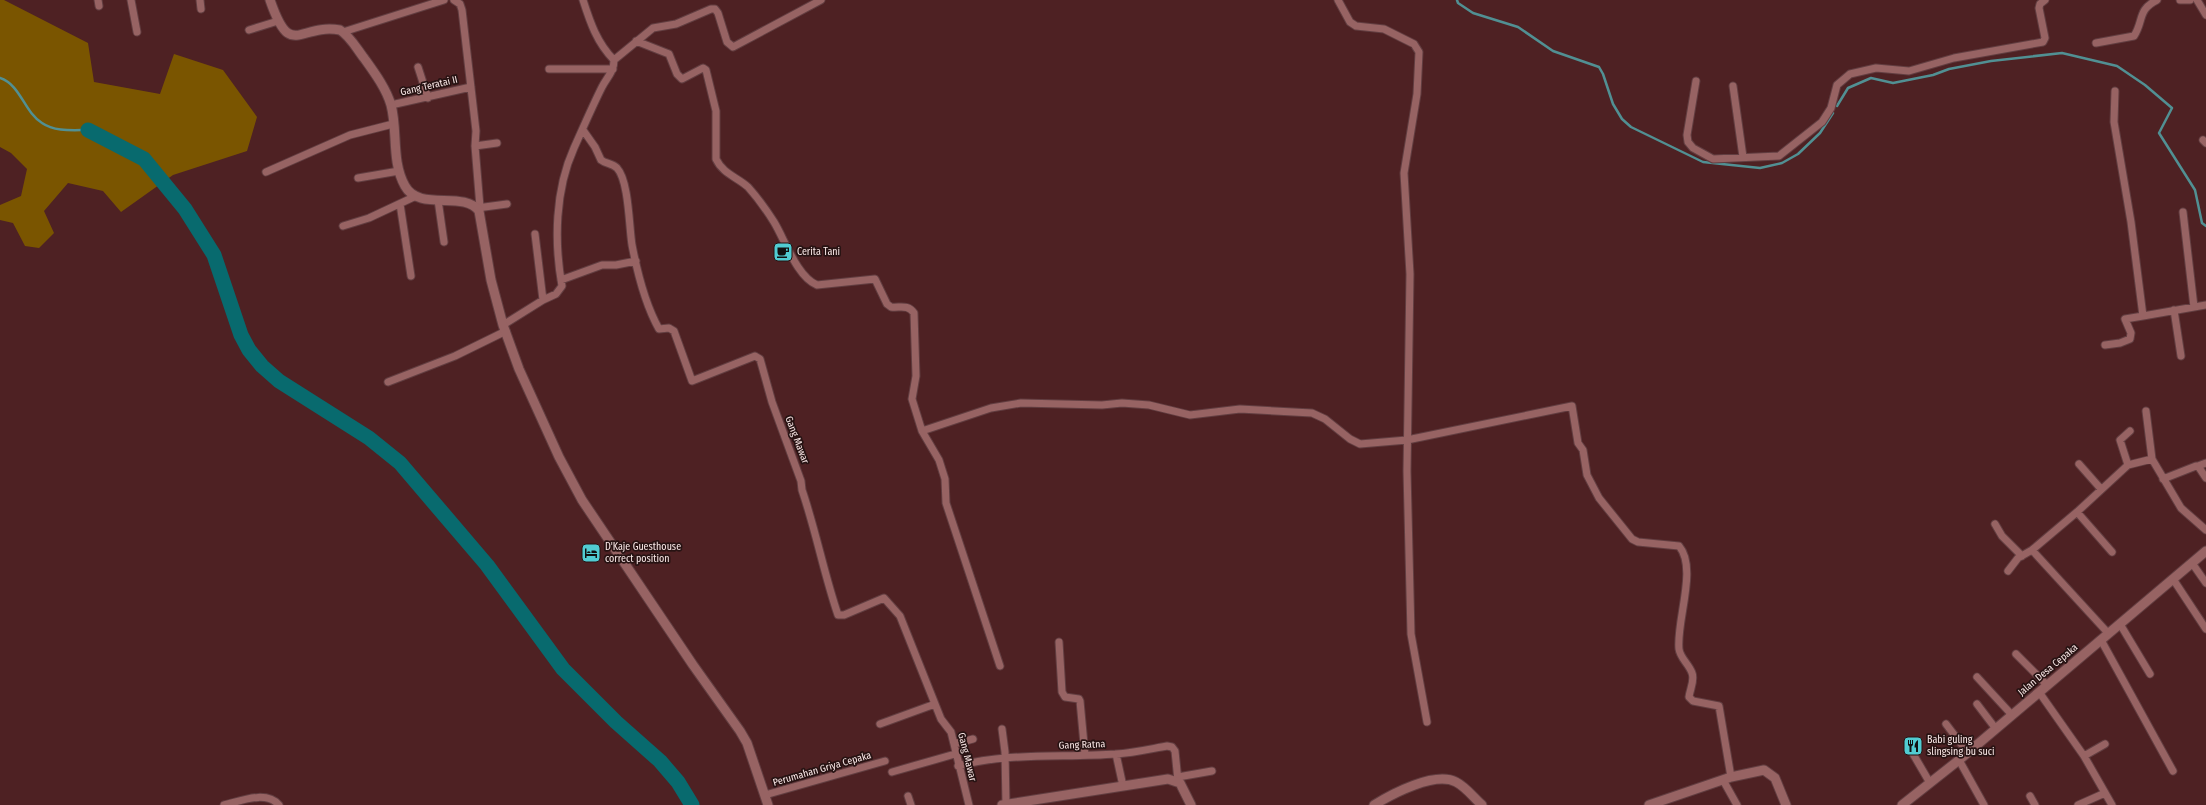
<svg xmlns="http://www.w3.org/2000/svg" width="2206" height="805" font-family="'Fira Sans Condensed',sans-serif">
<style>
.forest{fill:#7a5500}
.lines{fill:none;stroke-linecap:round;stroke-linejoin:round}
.stream{stroke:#519093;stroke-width:2.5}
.river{stroke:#086a6e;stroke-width:15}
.minor-casing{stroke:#623e41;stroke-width:9}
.tertiary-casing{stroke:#623e41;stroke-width:11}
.minor{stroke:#976363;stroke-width:7}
.tertiary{stroke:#976363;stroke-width:9}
.labels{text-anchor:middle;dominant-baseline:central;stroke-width:3.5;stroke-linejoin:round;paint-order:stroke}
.street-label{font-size:10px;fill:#fbe9e8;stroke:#271313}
.poi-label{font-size:10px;fill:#fbe9e8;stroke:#271313;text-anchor:start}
</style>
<rect width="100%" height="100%" fill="#4e2123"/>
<path class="forest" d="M0,0H4L88,43L94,82L160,94L174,54L223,70L257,117L247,151L173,175L121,212L103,191L68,183L44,211L54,233L39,248L25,246L13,223L0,220V205L21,196L27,169L11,153L0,147Z"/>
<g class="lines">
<path class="stream" d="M1457,0L1458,3L1473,13L1518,27L1553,51L1599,67L1603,74L1613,104L1622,119L1631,127L1703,162L1760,168L1782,163L1798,154L1820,133L1833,113
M0,78C21,85 24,112 42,123C55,132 73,130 88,130
M1837,106L1848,88L1871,78L1893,83L1933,75L1949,69L1991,61L2062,53L2117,66L2145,85L2172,108L2159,133L2195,190L2202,223L2206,226"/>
<path class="river" d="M88,130L144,159L185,209L214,255L241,335L249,350L262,366L279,381L369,438L400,463L487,565L563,669L616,722L660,761L678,782L692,805"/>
<defs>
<path id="minor" d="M98,0L99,6
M131,0L137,32
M200,0L201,9
M454,0L460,4L462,10L476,131L475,146L480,207
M1338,0L1350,22L1356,26L1384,29L1414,44L1419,52L1417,94L1404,173L1410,274L1407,471L1411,634L1427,722
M2180,0H2190
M2197,0L2206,15
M249,30L278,21
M343,32L444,0
M636,41L669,54L677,74L682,79L703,68L706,70L716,111V159C723,174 737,177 748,187C757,197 767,211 774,222C785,240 797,277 817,285L875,279L887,304L891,307C900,308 908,304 914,313L916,376L912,399L922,431L991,408L1021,403L1102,405L1122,403L1149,405L1190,415L1240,409L1312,413L1325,419L1350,439L1360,444L1407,440L1572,406L1578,443L1583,450L1587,475L1599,498L1632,539L1638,542L1679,546C1698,568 1676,621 1679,649C1680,658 1689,664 1692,673C1695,680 1690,689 1689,697L1693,701L1719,706L1731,777
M2096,43L2134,36C2144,21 2137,10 2157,0
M614,60L653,28L676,24L711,9H715L718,13L727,42L733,47L821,0
M418,67L428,98
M549,69H613
M1696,81L1687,135L1688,142L1693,148L1713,159L1779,156L1822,122L1831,108L1837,85L1850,74L1876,68L1909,71L1954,58L2043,42L2045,38L2039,8L2040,4L2045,0
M1733,86L1743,157
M2115,91L2114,122L2131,222L2143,316L2206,305
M391,105L471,87
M583,130L595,147L601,160C606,164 612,163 617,168C629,181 629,227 632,245C637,271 646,306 659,329L669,328L674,331L692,381L755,356L760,359L772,402L801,481L802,490C816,531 824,574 838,615H844L884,598L900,616L941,719L951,732L969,805
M2203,140L2206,143
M475,146L497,143
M266,172L350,135L393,124
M358,178L399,171
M438,200L444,242
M400,204L411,276
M477,208L507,204
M2183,212L2194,307
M343,226L369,218L416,196
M535,234L543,300
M561,280L602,265H616L636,261
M2174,310L2181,356
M503,325L543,300L556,294L562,286C554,242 555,190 574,148C583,128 592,107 602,87C607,77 614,72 614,60C597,43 590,22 583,0
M2105,345L2120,343L2130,339L2131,333L2125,319L2143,316
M388,382L455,356L506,331
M2146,411L2152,459L2181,508L2206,530
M922,431L939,460L945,479L946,503L1000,666
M2079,464L2101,489
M2128,465L2120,440L2130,431
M2198,466L2206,463
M2163,479L2196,466H2198L2206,478
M2077,512L2112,552
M1995,524L2002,536L2022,556
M2032,550L2108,633
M2192,563L2206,583
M2008,571L2018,558L2032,550L2077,512L2128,465L2152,459
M2173,579L2206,629
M2120,624L2150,674
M2101,640L2173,771
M1059,642L1062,692L1065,697L1079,699L1080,701L1085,755
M2016,654L2047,685
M1977,677L2012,715
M2039,692L2084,756L2112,805
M1977,704L1996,729
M880,724L935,704
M1946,724L1968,753
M1002,729L1005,752L1006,804
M954,744L973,739
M1909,747L1930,783
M1116,754L1123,786
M2084,756L2105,744
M1959,760L1984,805
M958,766C1009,752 1064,758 1116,754C1133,753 1150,749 1167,746L1172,747L1175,751L1178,781
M892,772L955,754
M1178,777L1212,771
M1723,780L1737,805
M765,795L885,761
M908,796L911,805
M2030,796L2035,805
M224,805C241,801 266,790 279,805
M2078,805L2105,793"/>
<path id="tertiary" d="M270,0C291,61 298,23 340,30C350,36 357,49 364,58C374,72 386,88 391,105C398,131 391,161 405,186C419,212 464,190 479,211L491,280L503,325L519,369L559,457L582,500L693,665L740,731L747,743L768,805
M1002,805L1168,779L1180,783L1191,805
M1374,805C1392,794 1435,771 1456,782C1466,787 1474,798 1482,805
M1649,805L1731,777L1764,770L1775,778L1786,805
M1902,805L1959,760L2206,551"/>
</defs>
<use href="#minor" class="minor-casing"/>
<use href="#tertiary" class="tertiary-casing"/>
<use href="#minor" class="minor"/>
<use href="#tertiary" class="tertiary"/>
</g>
<defs>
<symbol id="cafe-square" viewBox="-11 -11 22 22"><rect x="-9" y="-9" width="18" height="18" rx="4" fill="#51ccd2" stroke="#271313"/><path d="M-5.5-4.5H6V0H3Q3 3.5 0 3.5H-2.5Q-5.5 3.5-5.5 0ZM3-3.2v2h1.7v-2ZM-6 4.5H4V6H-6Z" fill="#111"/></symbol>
<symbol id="hotel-square" viewBox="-11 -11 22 22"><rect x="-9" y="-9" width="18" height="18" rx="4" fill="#51ccd2" stroke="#271313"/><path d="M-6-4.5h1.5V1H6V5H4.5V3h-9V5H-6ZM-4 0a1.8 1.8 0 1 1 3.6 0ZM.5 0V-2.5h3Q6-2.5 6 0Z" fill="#111"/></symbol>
<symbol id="restaurant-square" viewBox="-11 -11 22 22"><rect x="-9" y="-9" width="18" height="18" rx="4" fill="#51ccd2" stroke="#271313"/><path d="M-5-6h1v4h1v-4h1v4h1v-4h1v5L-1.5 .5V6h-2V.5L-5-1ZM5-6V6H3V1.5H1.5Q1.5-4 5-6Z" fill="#111"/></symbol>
</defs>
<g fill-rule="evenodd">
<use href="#cafe-square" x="772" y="241" width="22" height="22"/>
<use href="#hotel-square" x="580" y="542" width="22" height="22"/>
<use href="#restaurant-square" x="1902" y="735" width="22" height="22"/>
</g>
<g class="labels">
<g class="street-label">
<text transform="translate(429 86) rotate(-13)">Gang Teratai II</text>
<text transform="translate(797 440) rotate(69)">Gang Mawar</text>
<text transform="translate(2048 670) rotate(-40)">Jalan Desa Cepaka</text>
<text transform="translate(1082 745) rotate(-2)">Gang Ratna</text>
<text transform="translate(967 757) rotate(76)">Gang Mawar</text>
<text transform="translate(822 769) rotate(-16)">Perumahan Griya Cepaka</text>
</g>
<g class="poi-label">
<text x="797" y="252">Cerita Tani</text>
<text x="605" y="547">D'Kaje Guesthouse<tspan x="605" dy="12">correct position</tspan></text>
<text x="1927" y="740">Babi guling<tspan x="1927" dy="12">slingsing bu suci</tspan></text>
</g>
</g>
</svg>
